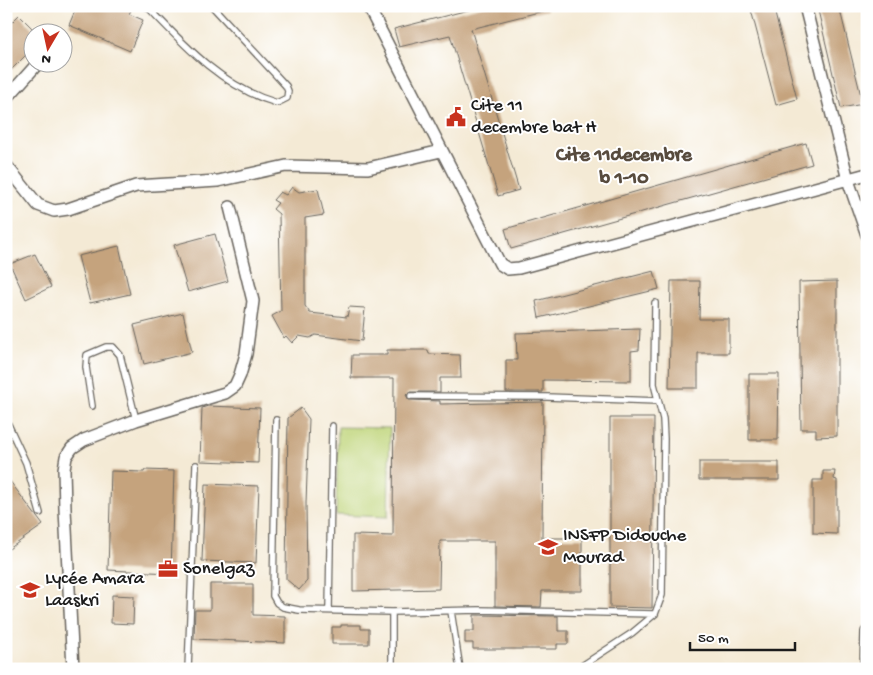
<svg xmlns="http://www.w3.org/2000/svg" width="873" height="675" font-family="'Gochi Hand',sans-serif">
<style>
.green{fill:#bed477;stroke:#6d784a}
.building{fill:#c5a37d}
.lines{fill:none;stroke-linecap:round;stroke-linejoin:round}
.lane-casing{stroke:#68645d;stroke-width:8}
.street-casing{stroke:#68645d;stroke-width:14}
.lane{stroke:#fff;stroke-width:5.5}
.street{stroke:#fff;stroke-width:11}
.labels{text-anchor:middle;dominant-baseline:central;stroke-width:4;stroke-linejoin:round;paint-order:stroke}
.poi-label{font-size:19px;fill:#1c1c1c;stroke:#fff;text-anchor:start}
.neighbourhood-label{font-size:20px;font-weight:bold;fill:#574b3e;stroke:#fff}
</style>
<rect width="100%" height="100%" fill="#fff"/>
<filter id="ink" filterUnits="userSpaceOnUse"><feTurbulence type="fractalNoise" baseFrequency=".02" numOctaves="2"/><feDisplacementMap in="SourceGraphic" scale="10" xChannelSelector="R" yChannelSelector="G"/><feConvolveMatrix kernelMatrix="1 2 1 2 8 2 1 2 1" color-interpolation-filters="sRGB"/></filter>
<filter id="wash" filterUnits="userSpaceOnUse"><feTurbulence type="fractalNoise" baseFrequency=".0096" numOctaves="4" result="noise"/><feDisplacementMap in="SourceGraphic" scale="20" xChannelSelector="R" yChannelSelector="G"/><feGaussianBlur stdDeviation="1.12" result="paint"/><feColorMatrix in="noise" values="0 0 0 0 0 0 0 0 0 0 0 0 0 0 0 0 0 1.4 0 .05"/><feComposite in="paint" operator="in"/></filter>
<g filter="url(#wash)">
<rect width="100%" height="100%" fill="#f4ead5"/>
<path class="green" d="M338,427L390,428L388,517L336,515Z"/>
<g id="blocks">
<path class="building" d="M77,6H133L129,14L143,20L130,51L69,25Z
M484,6H546L547,10L471,29L519,190L498,196L450,35L399,47L394,29Z
M750,6H773L797,99L776,105Z
M817,6H839L863,104L841,108Z
M19,15L32,28V49L6,75V28Z
M806,143L812,164L511,249L505,229Z
M292,187L299,192L318,189L324,215L305,218V306L310,313L347,317L349,307L365,308L362,341L315,335L310,338L299,336L292,343L286,336L284,338L272,316L281,311L279,214L273,209L278,203L273,200L280,192L286,195Z
M215,234L228,281L188,292L174,245Z
M119,246L130,294L90,303L78,256Z
M35,254L51,287L26,299L10,264Z
M654,271L659,289L539,318L536,301Z
M671,281H700L699,319H729V353H698V388H669Z
M837,281V436L816,437V429H801L799,282Z
M183,313L192,352L144,364L134,325Z
M640,329L639,350L631,351V381L543,380V392H506V360H517L516,333Z
M387,350H428L429,354L460,355L461,378H440V392H409L406,395L409,400L440,401V404L543,402L542,538H582V591H542L541,607L495,606V541H440L439,589L353,591V535L393,536L394,378H351L352,355H387Z
M749,374H779L778,440H749Z
M208,406L260,408L258,463L200,461L202,408Z
M301,408L309,419L306,503L307,581L299,590L286,579L287,492L288,418Z
M610,418H654L652,608L610,607Z
M699,462H779V480H699Z
M145,470L174,471L171,573L108,570L111,471L144,472Z
M823,471H835L834,479L837,480V534L813,533V480H823Z
M6,476L43,525L6,551Z
M205,484L259,486L256,563L202,561Z
M210,584H253V615L285,616V643L194,639L195,610H210Z
M112,595L134,596L133,624L111,623Z
M474,615L558,616V631H568V644H557V649H473V643H465V631H474Z
M341,625H361V629H369V644H332V627H341Z"/>
</g>
</g>
<g filter="url(#ink)">
<use href="#blocks" fill-opacity="0" stroke="#68645d" stroke-width="1"/>
<g class="lines">
<defs>
<path id="lane" d="M147,6C184,45 223,88 277,103L287,98L288,91L286,86L212,6
M411,396L547,397L658,401
M92,406L86,367L87,355L106,347H113L120,355L136,420
M6,420L26,463L40,513
M276,420L273,596L277,603L283,607L299,610L392,612V669
M329,610L332,426
M451,611L460,669
M392,612L479,610L654,614
M188,669L196,465
M577,669L632,633L655,614L662,595L664,439L663,419L654,384L655,303"/>
<path id="street" d="M368,6L500,264L508,269L519,268L867,174
M805,6L848,180L867,235
M6,99L39,62
M6,165L38,205L54,211L68,209L136,186L218,181L286,166L368,168L441,151
M73,669L65,509L64,469L66,457L72,448L84,440L136,420L225,393L235,386L240,375L246,354L253,301L230,207
M866,669L867,632"/>
</defs>
<use href="#lane" class="lane-casing"/>
<use href="#street" class="street-casing"/>
<use href="#lane" class="lane"/>
<use href="#street" class="street"/>
</g>
</g>
<defs>
<symbol id="civic-bare" viewBox="-9 -9 18 18"><path d="M-.6-6.5H3V-4.5H.6V-3L4-1V1h2V6H-6V1h2V-1L-.6-3ZM-1.2 2.5V6h2.4V2.5Z" fill="#c8321e" stroke="#fff" stroke-width="2.5" paint-order="stroke"/></symbol>
<symbol id="university-bare" viewBox="-9 -9 18 18"><path d="M0-5L7-2L0 1L-7-2ZM-4 1L0 2.5L4 1V4Q0 6-4 4Z" fill="#c8321e" stroke="#fff" stroke-width="2.5" paint-order="stroke"/></symbol>
<symbol id="office-bare" viewBox="-9 -9 18 18"><path d="M-6-3h4V-5.5h4V-3h4V5H-6ZM-1-4.5V-3h2v-1.5ZM-6 0V1H6V0Z" fill="#c8321e" stroke="#fff" stroke-width="2.5" paint-order="stroke"/></symbol>
<symbol id="school-bare" viewBox="-9 -9 18 18"><path d="M0-5L7-2L0 1L-7-2ZM-4 1L0 2.5L4 1V4Q0 6-4 4Z" fill="#c8321e" stroke="#fff" stroke-width="2.5" paint-order="stroke"/></symbol>
</defs>
<g fill-rule="evenodd">
<use href="#civic-bare" x="442" y="103" width="28" height="28"/>
<use href="#university-bare" x="534" y="533" width="28" height="28"/>
<use href="#office-bare" x="154" y="555" width="28" height="28"/>
<use href="#school-bare" x="16" y="576" width="28" height="28"/>
</g>
<g class="labels">
<g class="poi-label">
<text x="471" y="106">Cite 11<tspan x="471" dy="22">decembre bat H</tspan></text>
<text x="563" y="536">INSFP Didouche<tspan x="563" dy="22">Mourad</tspan></text>
<text x="183" y="569">Sonelgaz</text>
<text x="45" y="579">Lycée Amara<tspan x="45" dy="22">Laaskri</tspan></text>
</g>
<g class="neighbourhood-label">
<text x="624" y="156">Cite 11decembre<tspan x="624" dy="23">b 1-10</tspan></text>
</g>
</g>
<rect width="873" height="675" fill="none" stroke="#fff" stroke-width="25"/>
<g transform="translate(48 48) rotate(189)"><circle r="24" fill="#ffffff" stroke="#a4a4a4"/>
<path d="M0-4L9 19L0 12L-9 19Z" fill="#c8321e"/>
<text y="-8" font-size="14" font-weight="bold" text-anchor="middle" fill="#1c1c1c">N</text>
</g>
<path d="M690 642v8h105v-8" fill="none" stroke="#1c1c1c" stroke-width="2.5"/>
<text x="698" y="642" font-size="15" fill="#1c1c1c" stroke="#ffffff" stroke-width="4" paint-order="stroke">50 m</text>
</svg>
